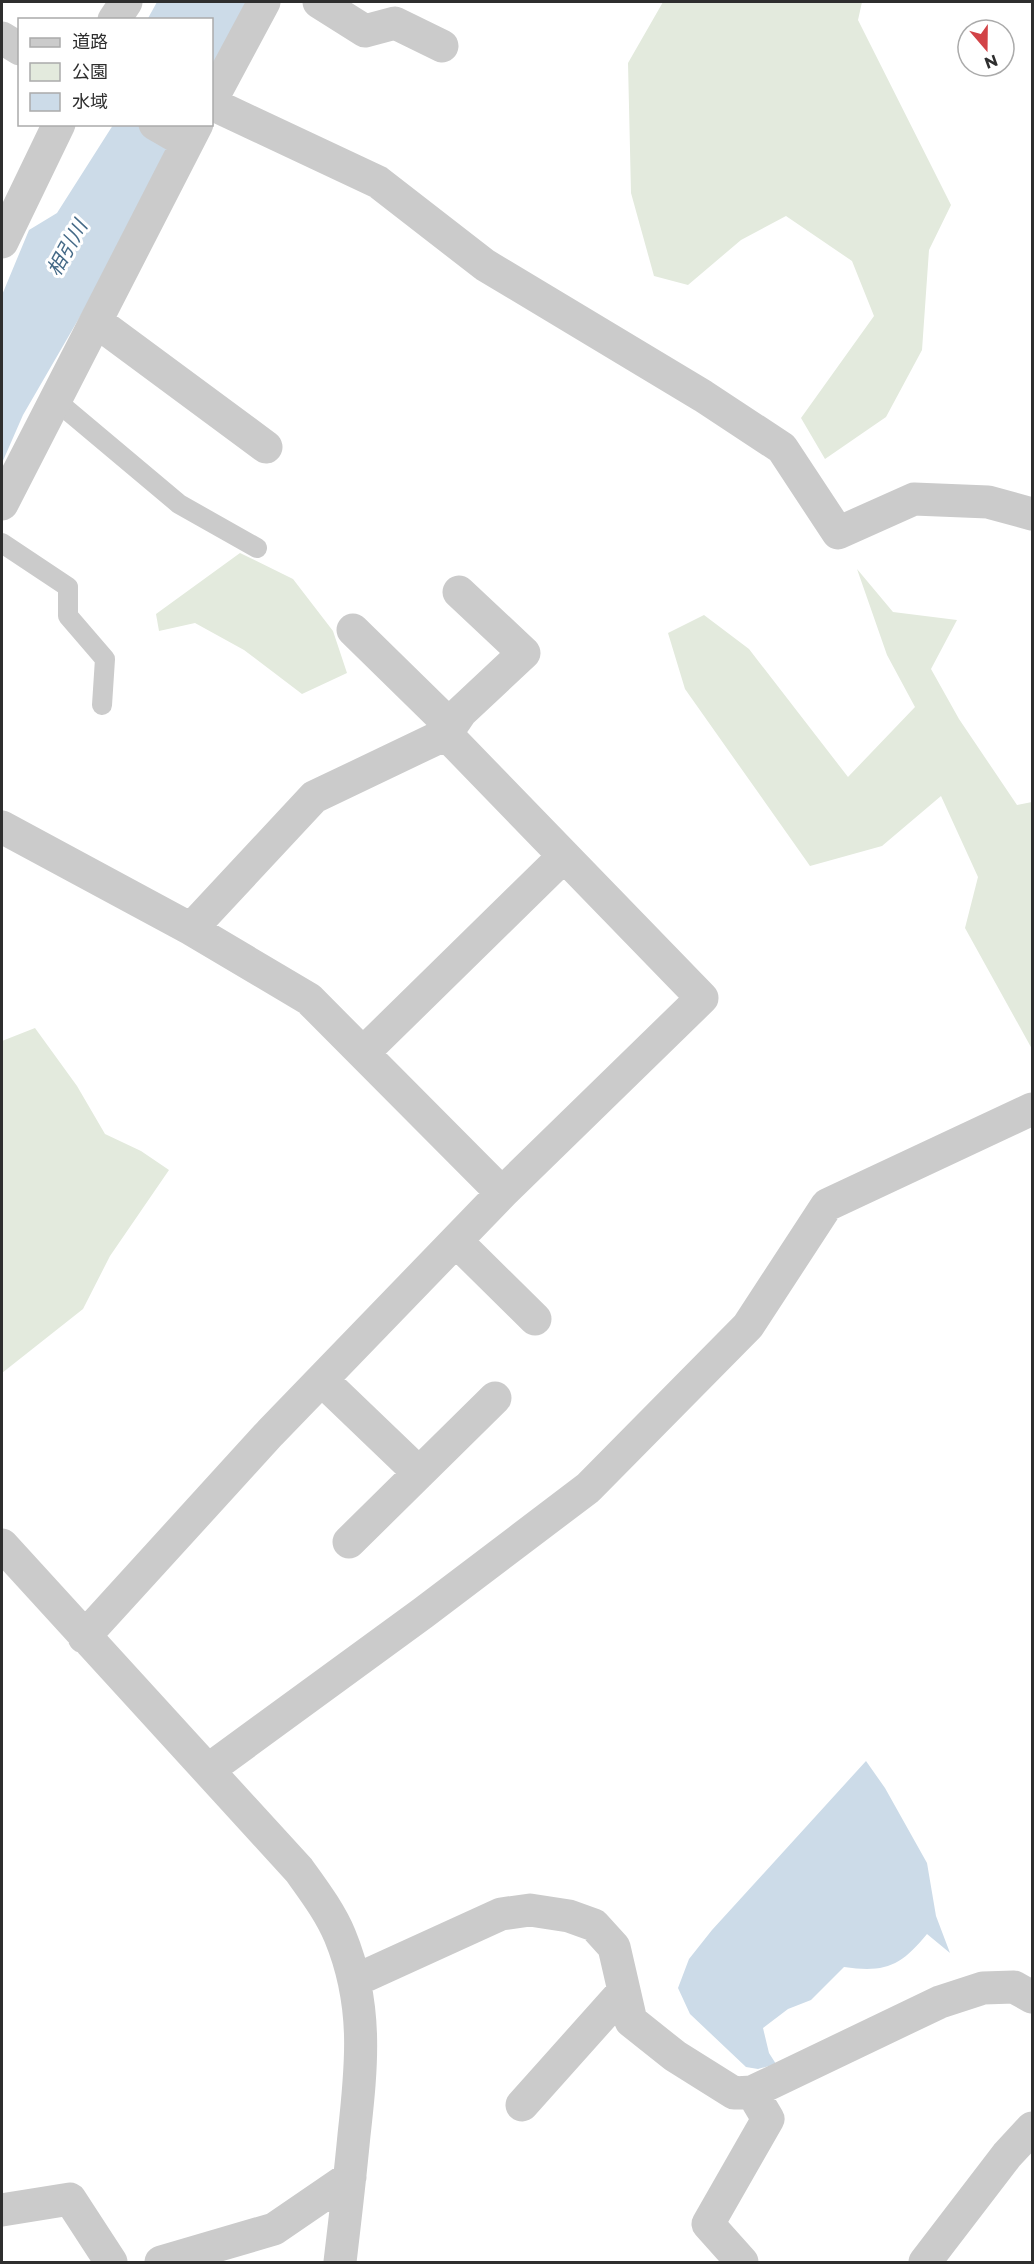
<svg xmlns="http://www.w3.org/2000/svg" width="1034" height="2264" font-family="Montserrat,'Noto Sans JP',sans-serif">
<style>
.green{fill:#e3eadd}
.water{fill:#ccdbe8}
.lines{fill:none;stroke-linecap:round;stroke-linejoin:round}
.service{stroke:#cbcbcb;stroke-width:20}
.minor{stroke:#cbcbcb;stroke-width:33}
.labels{text-anchor:middle;dominant-baseline:central;stroke-width:6;stroke-linejoin:round;paint-order:stroke}
.water-label{font-size:20px;font-style:italic;fill:#456a87;stroke:#fff}
</style>
<rect width="100%" height="100%" fill="#fff"/>
<path class="green" d="M663,2H862L858,20L951,205L929,250L922,350L886,417L825,459L801,418L874,316L852,261L786,216L741,240L688,285L654,276L631,193L628,63Z
M240,553L293,579L333,631L347,673L302,694L244,650L195,623L159,631L156,614Z
M857,569L893,612L957,620L931,669L959,719L1017,805L1032,802V1049L965,928L978,877L941,796L882,846L810,866L685,689L668,633L704,615L749,649L848,777L915,707L887,655Z
M35,1028L77,1086L105,1134L141,1151L169,1170L110,1256L83,1309L2,1373V1041Z"/>
<path class="water" d="M157,2H250L212,73V20H147Z
M113,125H184L111,263L23,415L2,463V295L29,230L57,213Z
M866,1761L885,1788L927,1863L936,1916L950,1953L927,1934C901,1966 885,1973 844,1967L811,2000L788,2009L763,2028L769,2053L776,2064L758,2069L746,2067L690,2014L678,1988L689,1959L712,1930Z"/>
<g class="lines">
<path class="service" d="M54,399L179,504L257,548
M2,543L68,587V616L105,659L102,705"/>
<path class="minor" d="M319,2L365,31L395,23L442,46
M114,20L126,2
M2,38L20,49
M212,99L264,2
M212,104L378,182L485,265L703,396L782,448L838,533L914,499L988,502L1032,514
M155,124L186,142
M2,242L59,124
M97,322L266,447
M2,504L197,124
M353,630L451,726
M446,734L461,712L524,653L459,592
M2,827L191,929L314,797L446,734L702,998L502,1193L270,1433L84,1637
M191,929L309,999L502,1193
M363,1053L564,856
M456,1241L535,1319
M322,1380L419,1473
M349,1542L495,1398
M2,1545L299,1870C314,1891 330,1912 340,1936C368,2004 362,2064 354,2135C350,2177 345,2220 340,2262
M208,1770L423,1613L588,1488L748,1326L827,1205L1032,1109
M354,1981L501,1914L530,1910L569,1916L594,1925L614,1947L631,2021L675,2056L734,2093L752,2092L940,2002L983,1988L1014,1987L1032,1997
M522,2105L623,1992
M2,2210L70,2199L111,2262
M161,2262L274,2229L350,2177
M742,2262L708,2224L768,2119L752,2092
M925,2262L1007,2155L1032,2128"/>
</g>
<g class="labels">
<g class="water-label">
<text transform="translate(67 248) rotate(-61)">相引川</text>
</g>
</g>
<rect width="1034" height="2264" fill="none" stroke="#2e2e2e" stroke-width="6"/>
<rect x="18" y="18" width="195" height="108" fill="#ffffff" stroke="#ababab" stroke-width="1.5"/>
<rect x="30" y="38" width="30" height="9" fill="#cbcbcb" stroke="#ababab" stroke-width="1.5"/>
<text x="72" y="48" font-size="18" fill="#2e2e2e">道路</text>
<rect x="30" y="63" width="30" height="18" fill="#e3eadd" stroke="#ababab" stroke-width="1.5"/>
<text x="72" y="78" font-size="18" fill="#2e2e2e">公園</text>
<rect x="30" y="93" width="30" height="18" fill="#ccdbe8" stroke="#ababab" stroke-width="1.5"/>
<text x="72" y="108" font-size="18" fill="#2e2e2e">水域</text>
<g transform="translate(986 48) rotate(160)"><circle r="28" fill="#ffffff" stroke="#ababab" stroke-width="1.5"/>
<path d="M0-4.5L10 22L0 15L-10 22Z" fill="#d24347"/>
<text y="-9" font-size="16" font-weight="bold" text-anchor="middle" fill="#2e2e2e">N</text>
</g>
</svg>
